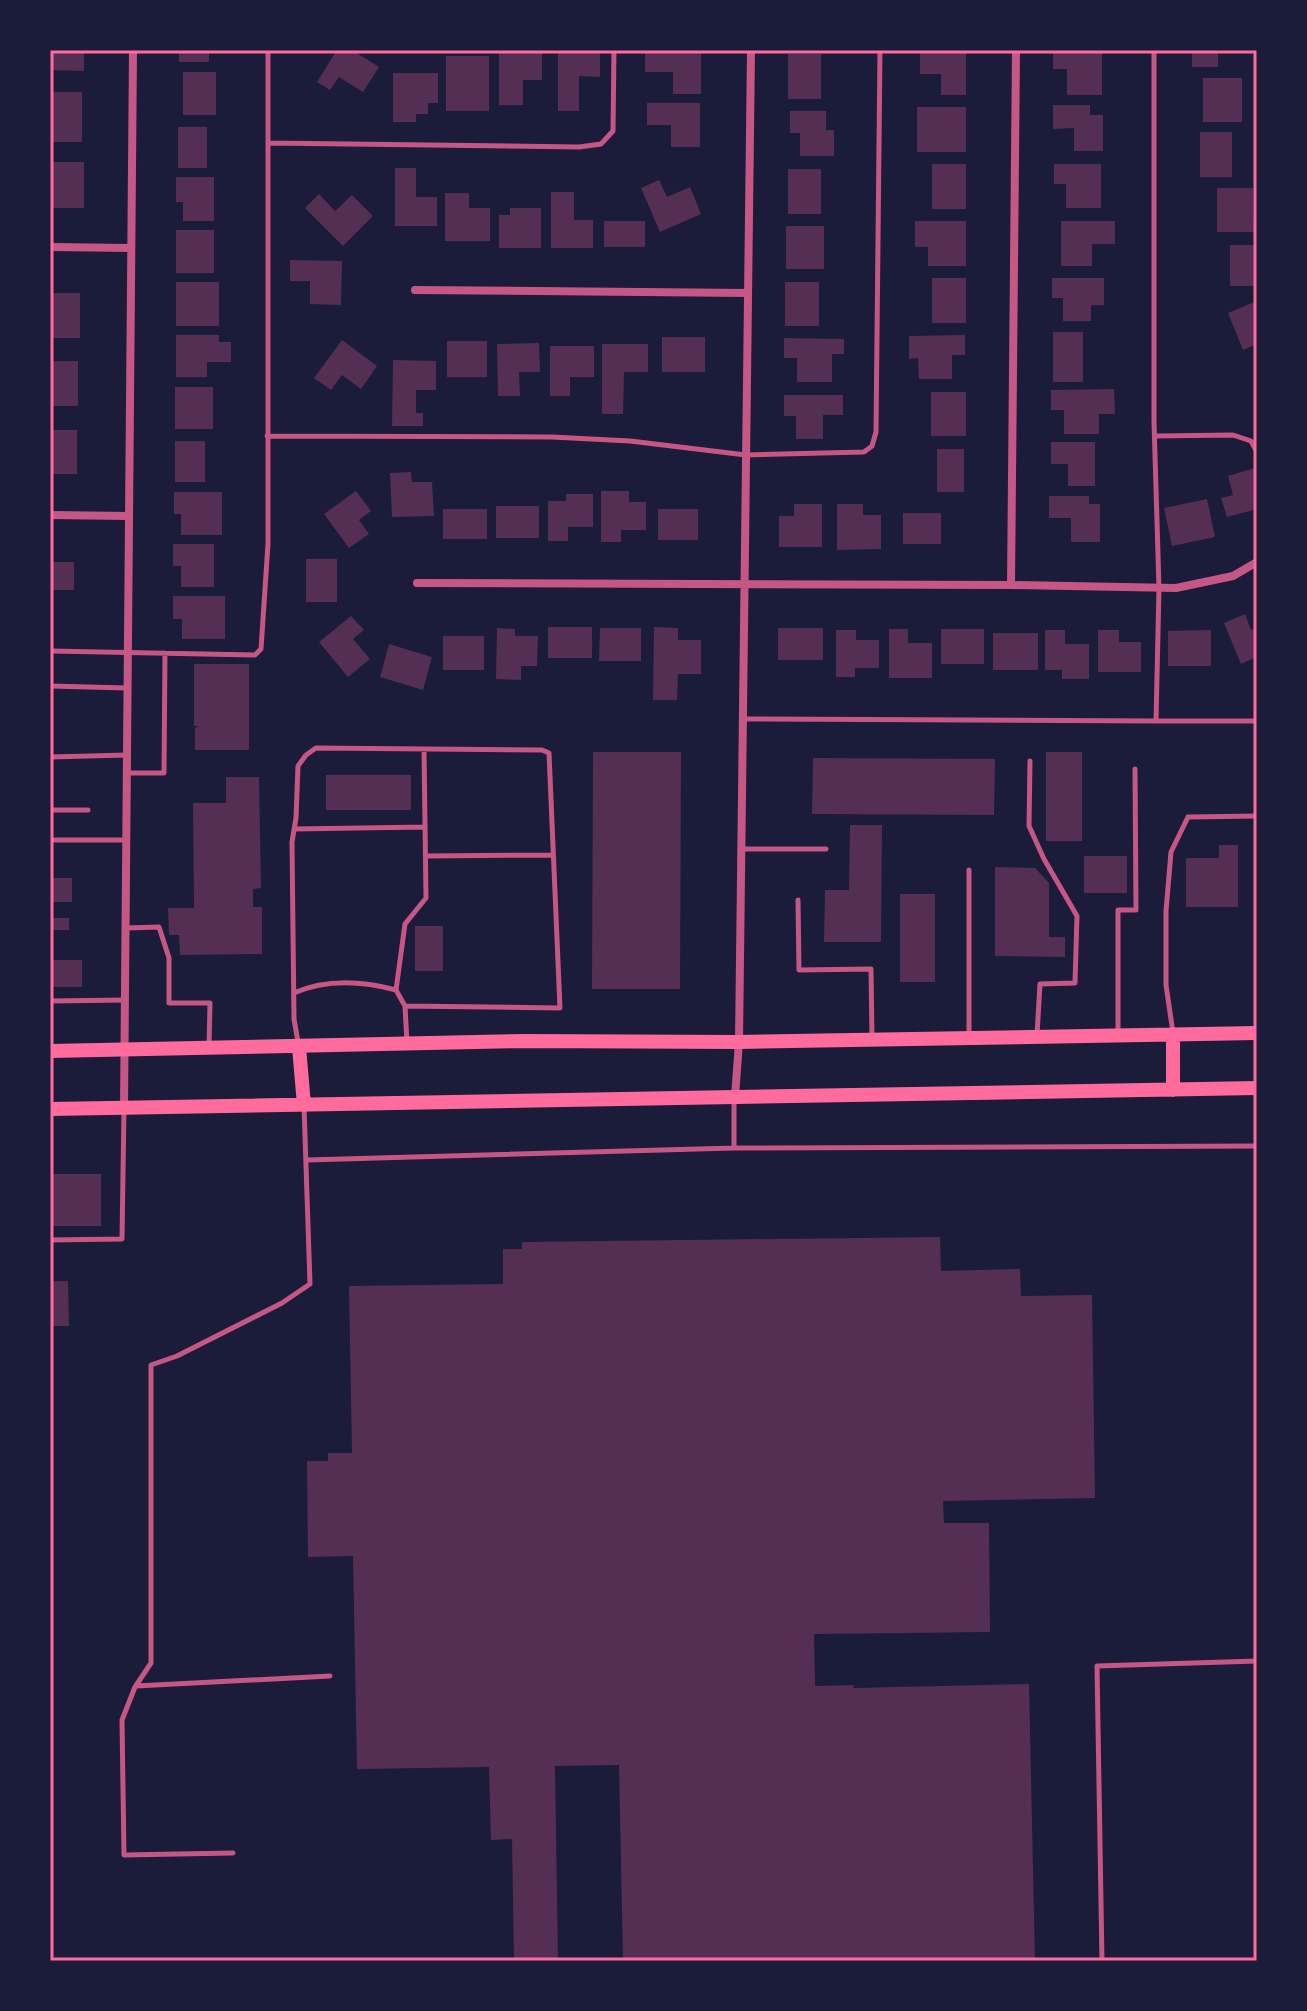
<svg xmlns="http://www.w3.org/2000/svg" width="1307" height="2011" font-family="'Roboto Condensed',sans-serif">
<style>
.building{fill:#542f53}
.lines{fill:none;stroke-linecap:round;stroke-linejoin:round}
.service{stroke:#c65784;stroke-width:5}
.minor{stroke:#c65784;stroke-width:8}
.secondary{stroke:#ff6b9d;stroke-width:14}
.neatline{fill:none;stroke:#ff6b9d;stroke-width:3}
</style>
<rect width="100%" height="100%" fill="#1b1b3a"/>
<path class="building" d="M50,50H84V71L50,70Z
M179,50H209V62H179Z
M337,50H352L379,67L363,92L339,77L330,90L317,82Z
M558,50H600V77L579,76V111H558Z
M645,50H701V94H673V72H645Z
M1053,50H1102V95H1067V69H1053Z
M1192,50H1218V67H1192Z
M542,52V80H523V105H499V53Z
M920,53H966V95H941V74H920Z
M788,54H821V99H788Z
M446,56H489V111H446Z
M183,72H216V115H183Z
M393,73H438V103H428V114H416V122H393Z
M1203,78H1242V122H1203Z
M50,92H82V142H50Z
M647,103H700V147H671V125H647Z
M1053,105H1090V115H1103V151H1074V128L1053,129Z
M917,107H966V152H917Z
M790,111H826V130H834V156H800V133H790Z
M178,127H207V168H178Z
M1200,132H1232V177H1200Z
M50,162H84V208H50Z
M932,164H966V209H932Z
M1054,164H1101V208H1066V184H1054Z
M395,168H416V197H437V226H395Z
M788,169H821V214H788Z
M176,177H214V221H183V202H176Z
M659,180L667,197L690,187L701,214L660,232L641,188Z
M1217,188H1253L1254,232H1217Z
M551,192H574V220H593V248H551Z
M445,193H469V208H490V241H445Z
M319,194L335,211L352,195L373,216L343,246L305,208Z
M510,208H541V248H499V215H510Z
M604,221H645V247H604Z
M915,221H966V266H928V247H915Z
M1061,221H1115V244H1092V266H1061Z
M786,226H824V269H786Z
M176,230H214V273H176Z
M1230,245H1257V286H1230Z
M290,260L342,261L341,305L310,304V281H290Z
M932,278H966V323H932Z
M1052,278H1104V305H1091V321H1063V298H1052Z
M176,282H219V326H176Z
M785,282H819V326H785Z
M51,293H80V338H51Z
M1257,301V344L1243,350L1228,313Z
M1053,332H1083V382H1053Z
M176,335H219V342H231V362H207V377H176Z
M965,335V355H952V379H919L918,358L909,359V336Z
M662,337H705V372H662Z
M784,338L844,339V354H832V382H797V358H784Z
M342,340L377,366L361,389L342,375L331,390L314,378Z
M447,341H487V377H447Z
M539,343L540,372H519L520,396H498L497,344Z
M602,344H648V372H624L623,414H602Z
M550,346H594V377H570V396H550Z
M393,360L436,361V390H416V413H423V426H392Z
M50,361H78V406H50Z
M175,387H213V429H175Z
M1114,389L1115,414H1099V434H1064V410H1051V390Z
M931,392H966V436H931Z
M784,395H843V415H823V439H796V416H784Z
M50,430H77V474H50Z
M175,441H205V482H175Z
M1051,442H1095V486H1068V464H1051Z
M937,449H964V492H937Z
M1255,468L1257,509L1227,517L1221,498L1233,495L1228,476Z
M411,472L412,482H432L434,516L392,517L390,473Z
M356,491L371,511L359,520L369,534L349,548L324,514Z
M601,491H629V502H646V530H621V542H601Z
M174,492H222V535H181V514H174Z
M566,494H593V527H568V541H548V501H566Z
M1049,496H1089V504H1100V542H1071V518H1049Z
M1207,499L1215,537L1172,546L1164,508Z
M794,504H822V547H779V516H794Z
M837,504H863V515H881V549L837,550Z
M496,506H539V538H496Z
M443,509H487V539H443Z
M658,509H698V540H658Z
M903,513H941V544H903Z
M173,544H214V587H181V566H173Z
M306,559H337V602H306Z
M50,562H74V590H50Z
M173,596H225V639H182V619H173Z
M1245,614L1251,630L1257,627V657L1241,664L1224,623Z
M351,616L364,630L353,639L370,659L348,677L319,642Z
M548,627H592V658H548Z
M654,627L678,628V640H701V674H678L677,700H653Z
M497,628L515,629V636H538L537,666H521V680L496,679Z
M600,628H641V661H599Z
M778,628H823V660H778Z
M889,629H908V643H932V678H889Z
M941,629H984V664H941Z
M836,630H856V640H879V668H855V677H836Z
M1045,630H1065V644H1089V679H1062V670H1045Z
M1098,630H1119V642H1141V672H1098Z
M1211,630V666H1168V631Z
M993,633H1038V670H993Z
M443,636H484V670H443Z
M389,644L432,657L423,690L380,677Z
M194,664H249V750H195V728L199,726H194Z
M593,752H681L680,989H592Z
M1046,752H1082V841H1046Z
M813,758L995,759L994,815L812,814Z
M326,775H411V810H326Z
M226,777H259L261,888L253,889V907H262V954L180,955L179,935H169L168,908H194L193,803H226Z
M850,825H882L881,942H824L825,890H849Z
M1219,845H1238V907H1186V858H1219Z
M1084,856H1127V893H1084Z
M995,867L1035,868L1049,883V937H1065V957L995,956Z
M50,878H72V902H50Z
M900,894H935V982H900Z
M50,918H69V930H50Z
M415,926H443V971H415Z
M50,960H82V987H50Z
M50,1174H101V1226H50Z
M940,1237L941,1271L1020,1269L1021,1296L1092,1295L1095,1498L943,1501L944,1523H989L990,1632L814,1634L815,1686L854,1685L853,1688L1029,1684L1035,1961H623L619,1765L555,1766L558,1961H514L512,1839L491,1840L489,1767L357,1769L353,1556L308,1557L307,1461H328V1453H352L349,1286L503,1284V1249H522V1242Z
M50,1281H68L69,1326H50Z"/>
<g class="lines">
<path class="service" d="M1154,50V422L1159,588L1156,721H1257
M268,143L579,147L601,144L613,131L614,50
M267,436L552,437L630,441L746,455L864,452L872,446L876,432L880,50
M1155,436L1233,435L1251,441L1257,452
M50,651L255,655L261,649L268,544V50
M50,686L127,688
M744,719L1156,721
M50,757L127,755
M1030,761L1029,826L1044,859L1077,916L1075,983L1040,984L1037,1035
M126,773H164L165,653
M50,810H88
M294,829L425,827
M50,840H126
M742,849H826
M426,856L553,855
M969,870V1037
M798,900L799,970L871,969L872,1038
M126,928L159,927L169,958V1003H210L209,1047
M396,990L405,924L426,898L424,749
M294,993C326,979 362,981 396,990L405,1006L560,1008L549,753L542,750L316,748L306,755L298,766L296,818L292,842L294,1019L298,1042
M50,1001L125,1000
M405,1006L407,1043
M1173,1033L1166,985V911L1171,852L1188,817L1257,816
M1118,1034V910H1136L1135,769
M734,1148V1101
M307,1160L734,1148L1257,1146
M50,1240L122,1239L124,1109
M136,1686L330,1676
M233,1853L124,1855L122,1720L135,1687L151,1663V1365L177,1356L282,1303L310,1284L304,1106
M1102,1961L1097,1666L1257,1661"/>
<path class="minor" d="M50,247L131,248
M415,290L748,293
M50,515L128,516
M417,583L1011,585L1176,588L1233,576L1257,562
M1011,585L1016,50
M735,1097L739,1042L751,50
M124,1108L133,50"/>
<path class="secondary" d="M1173,1034V1090
M299,1047L304,1105
M50,1051L523,1041L739,1042L1257,1033
M50,1109L1257,1088"/>
</g>
<rect width="1307" height="2011" fill="none" stroke="#1b1b3a" stroke-width="104"/>
<rect x="52" y="52" width="1203" height="1907" class="neatline"/>
</svg>
